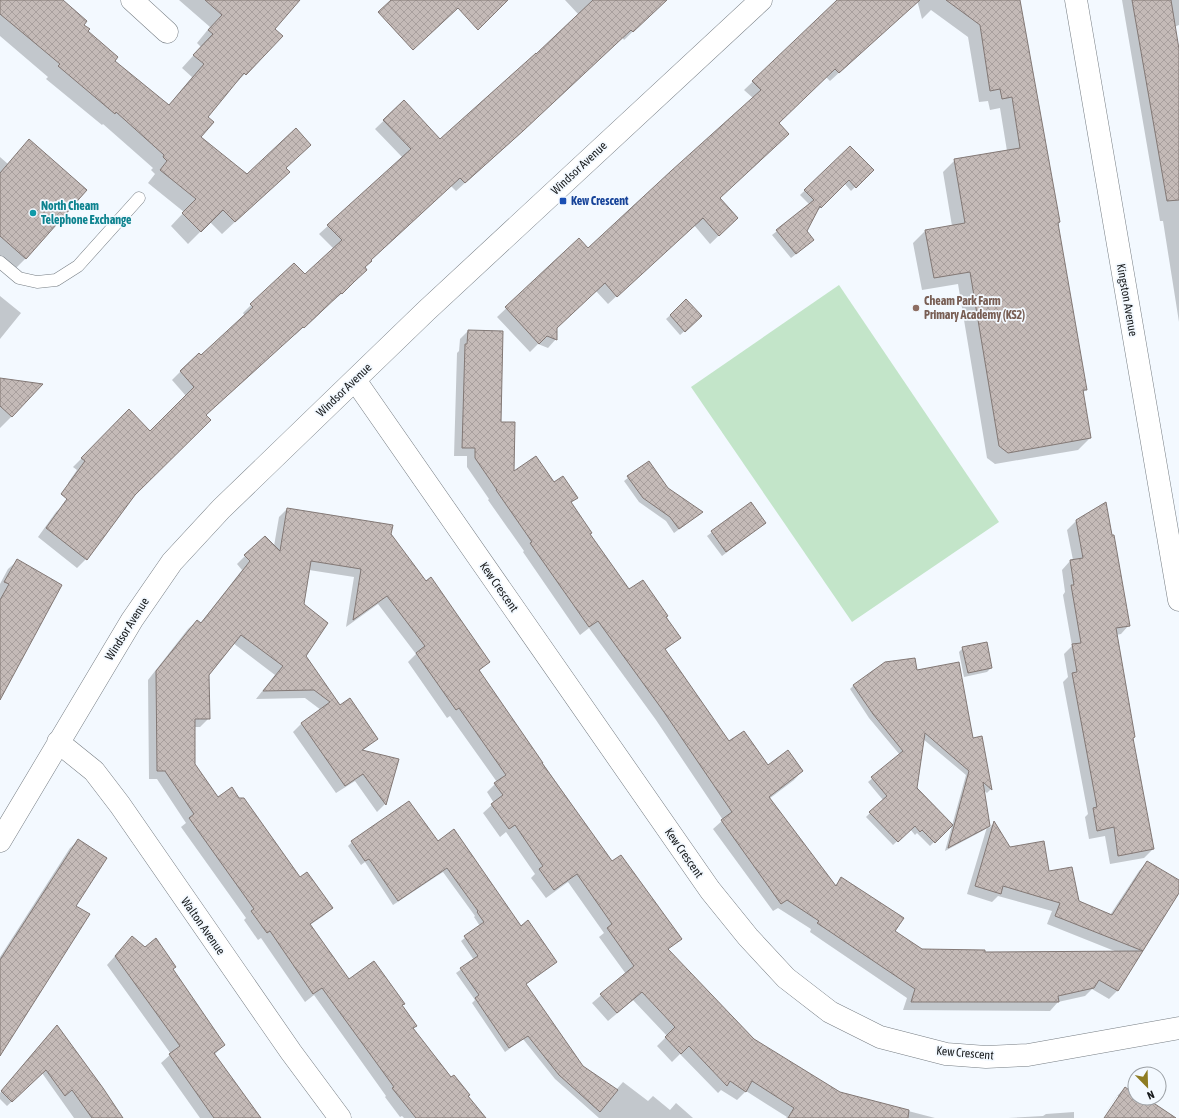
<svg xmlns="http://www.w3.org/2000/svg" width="1179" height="1118" font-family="'Asap Condensed',sans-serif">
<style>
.garden{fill:#c3e5c9}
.shadow{fill:#0003}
.building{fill:url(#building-cross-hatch);stroke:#827875}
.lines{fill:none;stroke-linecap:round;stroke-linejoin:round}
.lane-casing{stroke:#777e84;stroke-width:13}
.street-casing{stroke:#777e84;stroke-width:23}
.lane{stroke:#fff;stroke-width:12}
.street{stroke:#fff;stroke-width:22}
.transit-dot{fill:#1a4fb4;stroke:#f3f9ff;stroke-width:1.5}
.culture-dot{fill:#0f9aa8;stroke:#f3f9ff;stroke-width:1.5}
.education-dot{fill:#8d6e63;stroke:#f3f9ff;stroke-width:1.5}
.labels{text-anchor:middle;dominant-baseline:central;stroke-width:3.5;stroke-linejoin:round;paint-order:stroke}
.street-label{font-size:12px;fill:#181b1d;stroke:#f3f9ff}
.transit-label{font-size:12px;font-weight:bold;fill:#164399;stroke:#f3f9ff;text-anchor:start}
.culture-label{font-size:12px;font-weight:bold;fill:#0d838f;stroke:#f3f9ff;text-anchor:start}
.education-label{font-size:12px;font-weight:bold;fill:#785e54;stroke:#f3f9ff;text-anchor:start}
</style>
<defs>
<pattern id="building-cross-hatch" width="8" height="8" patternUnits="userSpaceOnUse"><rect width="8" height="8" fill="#c4bab7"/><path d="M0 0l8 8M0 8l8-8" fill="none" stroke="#a89f9d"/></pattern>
</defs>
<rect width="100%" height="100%" fill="#f3f9ff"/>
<path class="garden" d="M839,285L999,522L852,622L691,387Z"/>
<path class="shadow" d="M0,0H61L83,25L86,31L114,61L168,106L192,77L182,68L201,47L197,43L210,27L179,0H299L274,29L282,36L233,86L206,117L200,137L247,176L285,168L276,184L222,234L210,222L188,244L171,226L184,212L148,183L155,174L151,170L153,168L103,124L102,125L46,79L48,77L0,36Z
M565,0H666L624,40L622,37L513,140L456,191L451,186L370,261L346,290L333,301H332L295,335L294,334L205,415L112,522L68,483L77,470L73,467L129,411L150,432L186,396L172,380L180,372L199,354L201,356L245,316L243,313L251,305L305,276L334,249L319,234L403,158L375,129L404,101L440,141L579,15Z
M839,0H900V17L830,81L826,77L778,123L719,198L737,218L710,244L694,225L608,304L596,291L556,328V339L548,348L538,344L530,352L497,317L579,240L588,249L753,98L744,90Z
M917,0H1019L1059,222L1057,224L1086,390L1082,393L1090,438L1078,450L995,464L987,458L958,284L922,290L913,243L925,231L952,226L943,172L955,160L1007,151L1000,108L990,110L988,101L979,102L968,37L931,10L922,19Z
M1122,0H1179V25L1174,27L1179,54V322L1163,221H1160Z
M29,141L26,258L13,271L0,259V157L8,164Z
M850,147L872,170L851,191L845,184L817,211L806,232L809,244L791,258L772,235L810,205L800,195Z
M0,296L21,313L0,339Z
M686,301L696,321L680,335L666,319Z
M468,331L500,422L513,473L554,484L576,497L571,503L589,534L629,591L667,616L665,618L679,638L664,651L728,743L767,767L802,771L794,780L769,799L834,886L842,879L894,932L922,950L984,953L1117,952L1047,924L1052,911L998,896L992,902L967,894L987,827L984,830L945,851L966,775L923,739L916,788L951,825L930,846L917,833L915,835L910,829L893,845L866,817L883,800L868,782L900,755L869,718L850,689L854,685L917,672L972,739L981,737L991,789L987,793L983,790L989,828L994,823L1009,848L1048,872L1078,902L1110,915L1139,871L1147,862L1179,881V891L1117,991L1109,999L1092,989L1085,996L1058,1002L1050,1011L903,1010L907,998L823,941L810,932L811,929L778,908L773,911L713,829L723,820L656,720L589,628L580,635L523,552L524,551L488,500L489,499L467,467V456H454L457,353L459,351L460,339Z
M0,379L12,416L0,428Z
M648,462L667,489L701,513L674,533L666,521L639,502L624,481Z
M751,503L765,523L722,556L707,536Z
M65,504L86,559L77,568L38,537L56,512Z
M287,509L390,534L426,582L489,662L479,671L612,863L680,938L667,950L830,1118H786L787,1117L746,1091L737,1100L721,1090L718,1093L680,1054L672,1062L657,1046L667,1036L633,1000L608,1021L592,1003L626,974L599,937L604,933L568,882L546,898L531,878L535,874L506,832L500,837L483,813L494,803L487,792L497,782L450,716L447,718L408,662L416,654L378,604L346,627L354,577L309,570L302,604L304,656L340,707L377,738L362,751L397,760L385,804L377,812L355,781L336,793L293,732L301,724L321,710L305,698L256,699L275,675L233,643L208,674L209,718L200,727H194V764L218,799L299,879L332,908L323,916L310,925L349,980L401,1005L416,1026L412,1029L484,1118H404L402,1116L400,1117L385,1097L386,1096L314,995L305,1002L261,938L258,940L244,920L246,918L181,827L186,823L157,779H149L148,680L188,629L197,621L200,624L242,570L237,564L245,556L274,546L279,517Z
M1076,521L1129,625L1121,634L1116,635L1134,737L1132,739L1153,849L1144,858L1110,864L1105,836L1089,839L1085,817L1088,814L1063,682L1068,677L1064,654L1072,646L1063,595L1065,592L1062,570L1070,561L1073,560L1067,530Z
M17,561L0,688V584L8,569Z
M963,648L991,668L987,672L964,677L959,652Z
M78,841L75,906L0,1053V957L70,848Z
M352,842L437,843L556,962L525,985L582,1066L616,1090L623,1082L648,1101L653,1096L670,1110L676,1103L693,1118H599L555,1079L523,1039L505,1052L472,1003L475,1000L456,973L474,960L461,941L480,926L474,917L475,916L443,872L393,905L365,862L361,865L348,846Z
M132,937L172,970L224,1045L214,1055L260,1118H200L161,1063L171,1054L107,965Z
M56,1026L120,1118H74L42,1073L7,1106L0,1099V1093Z
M1125,1088L1132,1093L1135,1092V1098H1144L1174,1118H1105L1120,1096H1117L1102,1118L1116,1097Z
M870,1101L935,1118H859Z
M1074,1112V1118H1008L1043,1116L1046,1114Z"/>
<path class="building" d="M0,0H63L87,21L84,25L90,29L88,31L118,57L115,61L169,105L204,64L193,55L213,34L208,30L222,15L205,0H300L275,29L283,36L246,75L244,73L208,117L214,122L201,137L247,174L296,128L311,145L286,168L290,172L235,222L223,210L201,232L182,213L196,199L160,170L167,161L163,157L164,155L116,112L115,114L58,66L60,64L0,14Z
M391,0H508L478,30L458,8L413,50L378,12Z
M593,0H667L633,32L631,30L523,131L465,183L460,178L371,260L372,261L365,267L367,270L355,281L342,294L341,293L304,328L303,327L206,415L211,420L135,495L87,560L46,528L67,499L61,494L85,461L81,458L129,409L150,431L194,387L180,371L199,353L201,355L253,307L250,304L294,263L305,274L342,240L327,225L411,149L383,120L404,100L440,139L536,53V54Z
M837,0H920L839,73L835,69L779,123L789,134L720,198L738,218L719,236L703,218L617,297L605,283L557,328V340L547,336L539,344L505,307L579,238L588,248L671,171L761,90L752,81Z
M946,0H1020L1060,222L1058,223L1087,390H1083L1091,438L1008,453L999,446L970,272L934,278L925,230L965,223L954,159L1020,148L1012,97L1002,99L1000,89L990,91L980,25Z
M1132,0H1171L1179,49V200L1167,201Z
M29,139L87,190L26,259L0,236V173Z
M850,146L874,170L856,188L849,180L821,208L820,206L807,231L814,240L796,254L776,230L814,200L804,190Z
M686,299L702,316L685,332L670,315Z
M468,330L503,331L501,422H515L514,471L536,456L554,482L563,476L578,498L571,502L592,533L590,534L629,589L643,580L668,616L666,617L681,638L665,649L729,741L744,731L768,765L788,750L803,771L769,797L836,886L841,877L904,918L895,931L922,949L985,950V952L1143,951L1055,916L1060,903L1003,886L1001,894L975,886L994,821L1010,847L1044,841L1049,871L1072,867L1079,901L1112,915L1147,861L1179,880V893L1159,925L1118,991L1099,980L1094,988L1058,996L1059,1002H911L915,989L832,933L817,923L819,921L787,900L781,904L721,820L732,812L664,712L598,621L589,627L530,543L532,542L496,490H497L475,458V448H462L465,344H467Z
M0,378L43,384L12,417L0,406Z
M649,461L668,488L703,512L679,529L670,517L643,498L627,476Z
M751,502L766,523L726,552L711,531Z
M1106,502L1112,535H1114L1130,626L1116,628L1135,737L1133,738L1154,849L1118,856L1114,827L1097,831L1093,808L1097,807L1072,673L1077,672L1072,644L1081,643L1071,585H1074L1070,560L1083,558L1076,520Z
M287,508L393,525L391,534L426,581L431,577L490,662L479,670L543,763H542L612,861L621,855L682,939L668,949L754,1039L840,1092L909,1110L908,1118H788L794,1108L752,1081L746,1092L730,1081L727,1086L689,1046L681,1054L665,1037L675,1027L642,992L617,1013L600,994L634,966L607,928L612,924L577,874L554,890L539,869L543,866L515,825L509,829L491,804L503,795L494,783L506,775L459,708L456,710L416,653L425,646L387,596L353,620L361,569L311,561L304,604L328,623L306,656L340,705L350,698L378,739L362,750L399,759L386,805L363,774L345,786L301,723L330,702L314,690L263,691L283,666L241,635L209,675L210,719H195V764L218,797L232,787L239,798H244L300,877L307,872L333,908L310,924L349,979L374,961L405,1004L402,1005L417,1026L413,1028L451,1077L454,1075L470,1095L468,1096L486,1118H416L392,1088L394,1087L322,988L313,994L270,931L267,933L251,911L254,909L189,818L194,814L165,771H157L156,671L197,620L201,623L250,561L244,555L265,536L280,551Z
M17,559L62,585L0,700V600L9,584L4,582Z
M987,642L992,668L968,673L962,647Z
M915,658L917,670L959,662L973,738L982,736L992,790L983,782L990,826L948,848L969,771L925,733L917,788L953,825L935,843L922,830L920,832L915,826L898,842L869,812L887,796L871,777L903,751L873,714L853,685L885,662Z
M409,801L438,841L454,829L521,926L528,920L557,962L526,984L583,1066L618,1090L600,1112L559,1075L528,1036L509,1048L475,998L479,995L460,968L478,956L464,936L484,922L477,912L478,911L447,868L398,901L369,859L365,861L351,841Z
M78,839L107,858L76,906L90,914L0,1056V960Z
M132,936L145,947L156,938L176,967L173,969L225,1045L214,1053L261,1118H214L169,1054L180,1046L115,956Z
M57,1025L103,1088L123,1118H92L72,1090L65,1096L46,1070L12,1102L1,1091Z
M1125,1087L1132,1092L1133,1090L1135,1091V1098H1146L1176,1118H1104Z"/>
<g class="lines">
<defs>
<path id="lane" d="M0,262L19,278L37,282L56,280L78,266L139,198"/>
<path id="street" d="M132,0L167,32
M1076,0L1179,600
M355,380L710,890L748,937L786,978L830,1012L880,1037L946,1054L986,1057L1028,1055L1179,1028
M58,742L94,771L120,805L291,1052L340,1118
M0,841L132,620L172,562L221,509L426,311L761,0"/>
</defs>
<use href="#lane" class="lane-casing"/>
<use href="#street" class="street-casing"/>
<use href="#lane" class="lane"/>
<use href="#street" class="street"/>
</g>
<rect class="transit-dot" x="559" y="197" width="8" height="8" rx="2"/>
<circle class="culture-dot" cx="33" cy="213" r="4"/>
<circle class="education-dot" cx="916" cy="308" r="4"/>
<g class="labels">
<g class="street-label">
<text transform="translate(579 168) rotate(-43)">Windsor Avenue</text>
<text transform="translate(1127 300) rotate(80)">Kingston Avenue</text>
<text transform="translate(344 390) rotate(-44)">Windsor Avenue</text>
<text transform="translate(499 587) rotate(55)">Kew Crescent</text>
<text transform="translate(127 629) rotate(-58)">Windsor Avenue</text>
<text transform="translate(684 853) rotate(55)">Kew Crescent</text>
<text transform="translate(203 926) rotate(55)">Walton Avenue</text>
<text transform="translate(965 1053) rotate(5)">Kew Crescent</text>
</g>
<g class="transit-label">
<text x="571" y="201">Kew Crescent</text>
</g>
<g class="culture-label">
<text x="41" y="206">North Cheam<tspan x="41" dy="14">Telephone Exchange</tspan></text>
</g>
<g class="education-label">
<text x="924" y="301">Cheam Park Farm<tspan x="924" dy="14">Primary Academy (KS2)</tspan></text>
</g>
</g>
<g transform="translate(1147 1086) rotate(157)"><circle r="19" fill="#f3f9ff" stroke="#9ba0a5"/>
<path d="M0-3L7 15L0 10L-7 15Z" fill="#8e7c22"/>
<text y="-6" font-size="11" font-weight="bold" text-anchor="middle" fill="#181b1d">N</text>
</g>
</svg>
